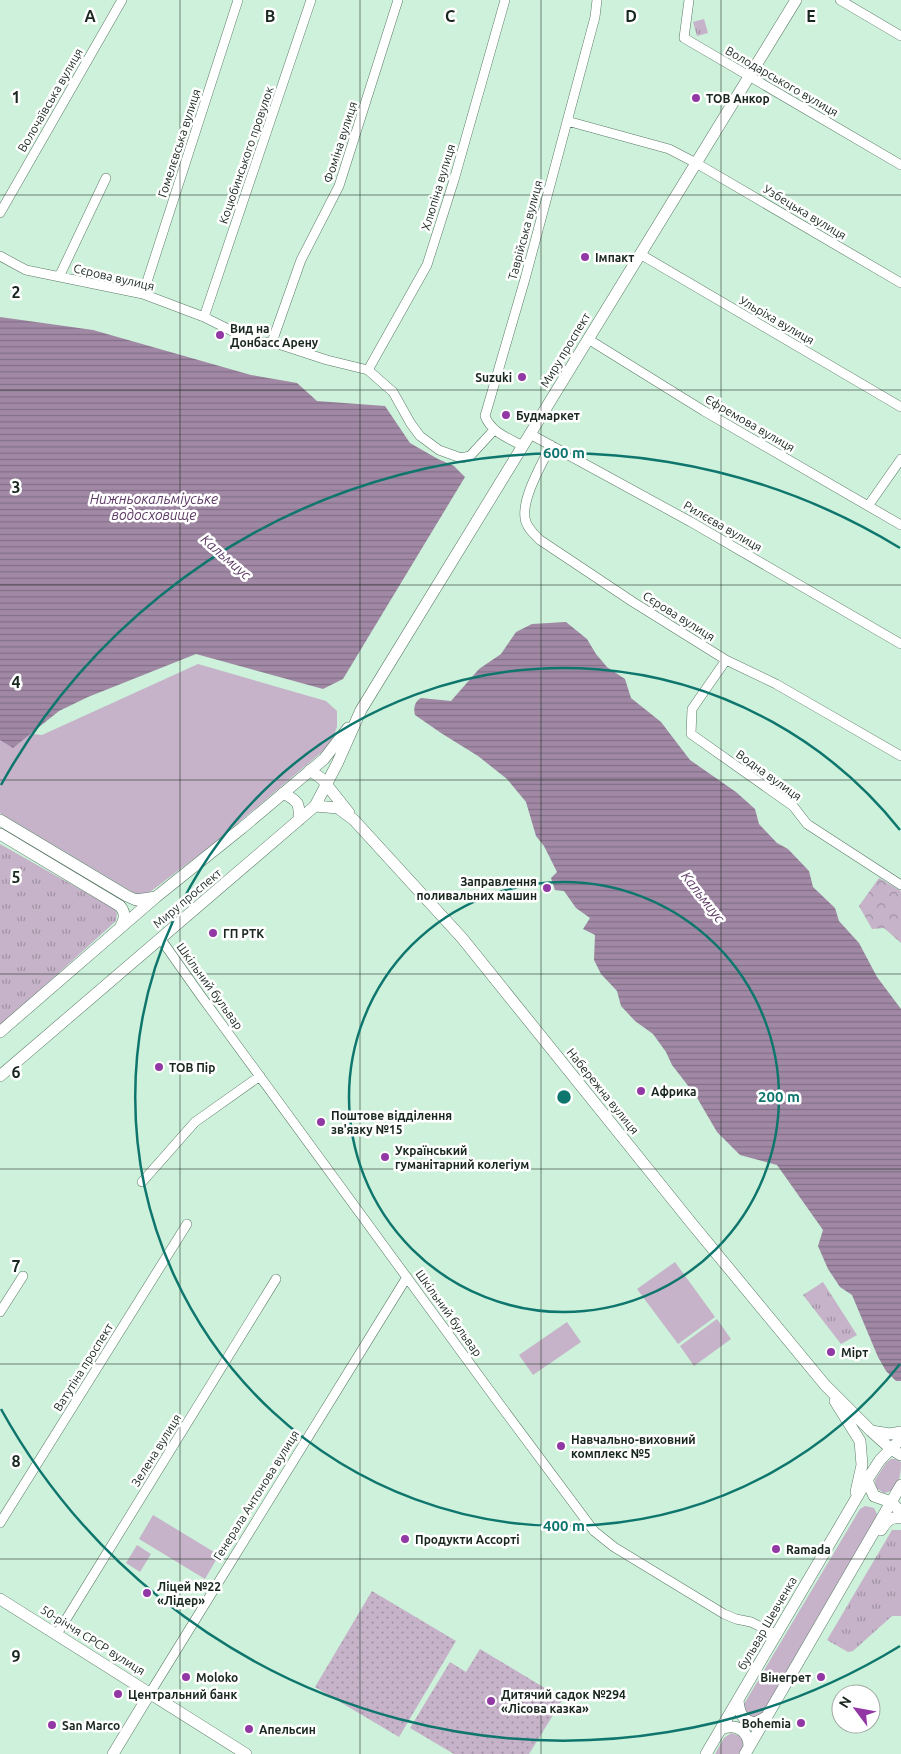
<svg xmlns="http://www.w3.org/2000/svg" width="901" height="1754" font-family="Ubuntu,sans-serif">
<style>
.grass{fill:#c6b3c9}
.forest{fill:url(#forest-crowns)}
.park{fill:url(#park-tufts)}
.garden{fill:url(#garden-dots)}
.water{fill:url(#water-rules)}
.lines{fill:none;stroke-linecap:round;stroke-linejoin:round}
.street-casing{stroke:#5a7a66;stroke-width:10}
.secondary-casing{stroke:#5a7a66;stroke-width:12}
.street{stroke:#fff;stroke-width:9}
.secondary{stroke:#fff;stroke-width:11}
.grid{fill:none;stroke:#19271f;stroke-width:1;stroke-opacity:0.55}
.ring{fill:none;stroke:#0f766e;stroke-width:2.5}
.poi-dot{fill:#9238a4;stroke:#fff;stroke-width:2}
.labels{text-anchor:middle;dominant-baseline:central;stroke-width:5;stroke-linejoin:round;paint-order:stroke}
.street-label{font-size:12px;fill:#19271f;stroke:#fff}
.poi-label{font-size:12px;font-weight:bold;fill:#19271f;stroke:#fff;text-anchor:start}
.water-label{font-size:14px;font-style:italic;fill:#5e3b66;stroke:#fff}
.grid-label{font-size:16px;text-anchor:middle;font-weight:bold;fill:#19271f;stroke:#fff;stroke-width:5;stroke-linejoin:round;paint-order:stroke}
.centre{fill:#0f766e;stroke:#fff;stroke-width:2.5}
.ring-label{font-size:15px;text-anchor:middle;font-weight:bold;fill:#0f766e;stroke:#fff;stroke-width:5;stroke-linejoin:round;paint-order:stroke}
</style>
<defs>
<pattern id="forest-crowns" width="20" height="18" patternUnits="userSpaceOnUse" patternTransform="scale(1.25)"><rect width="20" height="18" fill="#c6b3c9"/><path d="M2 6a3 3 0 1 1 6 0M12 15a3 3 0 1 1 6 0" fill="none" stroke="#a092a3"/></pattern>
<pattern id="park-tufts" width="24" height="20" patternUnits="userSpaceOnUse" patternTransform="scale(1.25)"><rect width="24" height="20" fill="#c6b3c9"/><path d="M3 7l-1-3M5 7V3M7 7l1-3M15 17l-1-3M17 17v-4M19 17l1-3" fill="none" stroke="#a092a3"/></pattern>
<pattern id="garden-dots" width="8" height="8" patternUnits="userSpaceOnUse" patternTransform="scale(1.25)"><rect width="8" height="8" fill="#c6b3c9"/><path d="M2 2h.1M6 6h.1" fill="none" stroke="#a092a3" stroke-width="1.8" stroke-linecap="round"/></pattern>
<pattern id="water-rules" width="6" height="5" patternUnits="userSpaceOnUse" patternTransform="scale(1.25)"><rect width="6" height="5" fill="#a189a6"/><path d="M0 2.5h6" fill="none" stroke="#827087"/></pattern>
</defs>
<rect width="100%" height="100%" fill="#cdf1da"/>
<path class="grass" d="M198,664L326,701L337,711V727L330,745L212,845L146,895L139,896L0,813V730L42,735Z
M675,1262L715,1317L678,1344L637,1289Z
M717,1319L731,1339L694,1366L680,1346Z
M567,1322L581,1342L533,1375L519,1355Z
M891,1459H895L901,1462C901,1475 899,1491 884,1493L876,1488L875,1480L886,1463Z
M865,1506L874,1508L877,1514L876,1519L762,1715L753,1718L749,1717L744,1709V1704L860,1509Z
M153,1515L219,1555L205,1579L139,1539Z
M137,1545L151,1554L140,1572L126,1563Z
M731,1733L740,1736L745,1743L739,1754H715L724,1738Z"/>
<path class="forest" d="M879,878L901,891V943L884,928L872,929L859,906Z"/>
<path class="park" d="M704,19L708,33L697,36L693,22Z
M0,844L115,909L117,914L116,921L0,1026Z
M823,1282L857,1335L841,1344L803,1295Z
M892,1530H901V1616H892L853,1651L848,1652L827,1640Z"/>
<path class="garden" d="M372,1591L456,1641L399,1737L315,1687Z
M480,1649L563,1699L529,1754H454L410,1728L450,1662L466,1672Z"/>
<path class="water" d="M0,317L93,330L251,375L297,383L317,401L385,406L410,443L438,459L454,466L465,477L343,679L323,689L196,654L88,697L59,711L13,748L0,740Z
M566,622L587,639L596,654L607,667L625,679L631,698L661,722L690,760L736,792L755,809L759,824L777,843L788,849L809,871L813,887L835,908L839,921L859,943L877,977L901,1009V1381H896L886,1371L878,1357L852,1295L840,1287L828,1269L818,1246L823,1230L777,1165L740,1155L717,1132L696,1096L672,1065L666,1052L653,1034L635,1021L621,1006L617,991L601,974L594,960L595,935L583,929L590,918L576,908L564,891L555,890L551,878L557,872L544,846L536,836L526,802L507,779L478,756L441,733L415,715C413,708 415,701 421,698L451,701L479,669L501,654L516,632L532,624Z"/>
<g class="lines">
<defs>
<path id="street" d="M689,0L684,38L901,165
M840,0L901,36
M567,121L669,149L696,163L901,283
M0,213L122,0
M640,254L901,407
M0,256L26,270L143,294L204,317L248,339L261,342H272L327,360L368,370L393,392L411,424L420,436L439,450L461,458L470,456L494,430
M59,277L106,178
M143,294L238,0
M204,317L311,0
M588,339L704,411L901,525
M272,342L301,260L339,186L398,0
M368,370L427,265L454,180L505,0
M530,434L691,522L901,644
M551,445C542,464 522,497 525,518C526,527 534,534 540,540L633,602L726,660L776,684L901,756
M523,446C508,438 491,432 485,416L525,279L595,17L597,0
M868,506L901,459
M726,660L692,709L691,734L793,806L807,824L901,885
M160,938L201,996L498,1402L594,1531L614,1547L724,1614L736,1619L751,1622L777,1635
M142,1182L195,1122L260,1076
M0,1312L23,1276
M0,1523L187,1224
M57,1634L276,1279
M150,1693L407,1277"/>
<path id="secondary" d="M310,770L322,779L349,813
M283,793C298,801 300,803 299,820
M315,806L338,808L354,820L462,938L693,1225L825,1385L871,1431L891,1449L901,1455
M0,820L127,896L136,900L156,897
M0,834L120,906C126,913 125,919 121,926
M0,1032L156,897L242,828L324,759L348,728
M0,1076L315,806L337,764L361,710L796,0
M835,1401L860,1441L862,1465L856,1492
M871,1431L890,1434L901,1432
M867,1480L874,1496L891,1502L901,1512
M881,1530C886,1522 890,1516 901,1518
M0,1599L246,1754
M738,1700C739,1712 742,1721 755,1723L766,1717
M721,1729C735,1723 749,1730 749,1747
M113,1754L150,1693
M706,1754L867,1480L880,1460L901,1439
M745,1754L901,1485"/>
</defs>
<use href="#street" class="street-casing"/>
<use href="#secondary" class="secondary-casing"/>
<use href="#street" class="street"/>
<use href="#secondary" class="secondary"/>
</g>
<path class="grid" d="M180,0V1754M360,0V1754M541,0V1754M721,0V1754M0,195H901M0,390H901M0,585H901M0,780H901M0,974H901M0,1169H901M0,1364H901M0,1559H901"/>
<g class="ring">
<circle cx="564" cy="1097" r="215"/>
<path d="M900 1364A429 429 0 1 1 900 830"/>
<path d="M900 1646A644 644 0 0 1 1 1409M1 785A644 644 0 0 1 900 548"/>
</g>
<g class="poi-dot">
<circle cx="696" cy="98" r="5"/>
<circle cx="585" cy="257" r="5"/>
<circle cx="220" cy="335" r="5"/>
<circle cx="522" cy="377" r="5"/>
<circle cx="506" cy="415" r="5"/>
<circle cx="547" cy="888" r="5"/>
<circle cx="213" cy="933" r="5"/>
<circle cx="159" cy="1067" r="5"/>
<circle cx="641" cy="1091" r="5"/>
<circle cx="321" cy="1122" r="5"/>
<circle cx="385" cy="1157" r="5"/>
<circle cx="831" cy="1352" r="5"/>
<circle cx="561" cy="1446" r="5"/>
<circle cx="405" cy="1539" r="5"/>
<circle cx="776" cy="1549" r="5"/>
<circle cx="147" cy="1593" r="5"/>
<circle cx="186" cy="1677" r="5"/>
<circle cx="821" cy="1677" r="5"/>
<circle cx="118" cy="1694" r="5"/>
<circle cx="491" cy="1701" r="5"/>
<circle cx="801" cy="1723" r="5"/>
<circle cx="52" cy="1725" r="5"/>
<circle cx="249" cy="1729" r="5"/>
</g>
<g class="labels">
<g class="street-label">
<text transform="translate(782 81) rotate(30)">Володарського вулиця</text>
<text transform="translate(50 100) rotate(-60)">Волочаївська вулиця</text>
<text transform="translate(340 142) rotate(-72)">Фоміна вулиця</text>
<text transform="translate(179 143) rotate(-72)">Гомелєвська вулиця</text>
<text transform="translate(246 155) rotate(-71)">Коцюбинського провулок</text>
<text transform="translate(438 187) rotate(-73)">Хлюпіна вулиця</text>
<text transform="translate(805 212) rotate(31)">Узбецька вулиця</text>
<text transform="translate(525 230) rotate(-75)">Таврійська вулиця</text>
<text transform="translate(114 277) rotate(13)">Сєрова вулиця</text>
<text transform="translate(777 320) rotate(30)">Ульріха вулиця</text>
<text transform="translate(565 350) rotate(-59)">Миру проспект</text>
<text transform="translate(750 423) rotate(30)">Єфремова вулиця</text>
<text transform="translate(723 526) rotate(30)">Рилєєва вулиця</text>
<text transform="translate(679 616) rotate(32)">Сєрова вулиця</text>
<text transform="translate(769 775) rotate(36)">Водна вулиця</text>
<text transform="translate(187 898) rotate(-40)">Миру проспект</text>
<text transform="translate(210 986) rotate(54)">Шкільний бульвар</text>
<text transform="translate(603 1091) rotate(51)">Набережна вулиця</text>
<text transform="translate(449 1313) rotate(54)">Шкільний бульвар</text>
<text transform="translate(83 1367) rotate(-58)">Ватутіна проспект</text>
<text transform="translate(156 1450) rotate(-58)">Зелена вулиця</text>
<text transform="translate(256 1495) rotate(-58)">Генерала Антонова вулиця</text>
<text transform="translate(767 1623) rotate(-60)">бульвар Шевченка</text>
<text transform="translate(93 1640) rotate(32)">50-річчя СРСР вулиця</text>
</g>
<g class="poi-label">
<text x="706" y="98">ТОВ Анкор</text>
<text x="595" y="257">Iмпакт</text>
<text x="230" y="328">Вид на<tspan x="230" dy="14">Донбасс Арену</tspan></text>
<text x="512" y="377" text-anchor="end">Suzuki</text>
<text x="516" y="415">Будмаркет</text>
<text x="537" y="881" text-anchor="end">Заправлення<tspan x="537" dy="14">поливальних машин</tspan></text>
<text x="223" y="933">ГП РТК</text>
<text x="169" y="1067">ТОВ Пір</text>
<text x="651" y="1091">Африка</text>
<text x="331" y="1115">Поштове відділення<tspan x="331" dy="14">зв'язку №15</tspan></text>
<text x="395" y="1150">Український<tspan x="395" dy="14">гуманітарний колегіум</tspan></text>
<text x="841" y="1352">Мірт</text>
<text x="571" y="1439">Навчально-виховний<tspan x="571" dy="14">комплекс №5</tspan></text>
<text x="415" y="1539">Продукти Ассорті</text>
<text x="786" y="1549">Ramada</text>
<text x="157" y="1586">Ліцей №22<tspan x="157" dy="14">«Лідер»</tspan></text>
<text x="196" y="1677">Moloko</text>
<text x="811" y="1677" text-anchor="end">Вінегрет</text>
<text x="128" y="1694">Центральний банк</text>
<text x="501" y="1694">Дитячий садок №294<tspan x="501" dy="14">«Лісова казка»</tspan></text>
<text x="791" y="1723" text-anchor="end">Bohemia</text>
<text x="62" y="1725">San Marco</text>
<text x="259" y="1729">Апельсин</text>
</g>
<g class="water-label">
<text x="154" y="499">Нижньокальміуське<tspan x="154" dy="16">водосховище</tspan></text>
<text transform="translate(226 557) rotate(41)">Кальмиус</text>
<text transform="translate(703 897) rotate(52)">Кальмиус</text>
</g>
</g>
<g class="grid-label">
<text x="90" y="22">A</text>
<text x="270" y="22">B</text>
<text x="450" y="22">C</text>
<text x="631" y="22">D</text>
<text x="811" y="22">E</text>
<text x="16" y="103">1</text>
<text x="16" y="298">2</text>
<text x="16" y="493">3</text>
<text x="16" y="688">4</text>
<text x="16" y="883">5</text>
<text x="16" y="1078">6</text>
<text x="16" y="1272">7</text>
<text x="16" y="1467">8</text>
<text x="16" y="1662">9</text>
</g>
<circle cx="564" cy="1097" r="8" class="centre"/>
<g class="ring-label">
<text x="564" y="458">600 m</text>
<text x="779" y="1102">200 m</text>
<text x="564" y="1531">400 m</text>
</g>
<g transform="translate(856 1709) rotate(302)"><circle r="24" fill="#ffffff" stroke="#a3a9a5"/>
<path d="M0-4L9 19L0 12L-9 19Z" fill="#9238a4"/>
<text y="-8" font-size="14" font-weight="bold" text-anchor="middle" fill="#19271f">N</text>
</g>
</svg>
